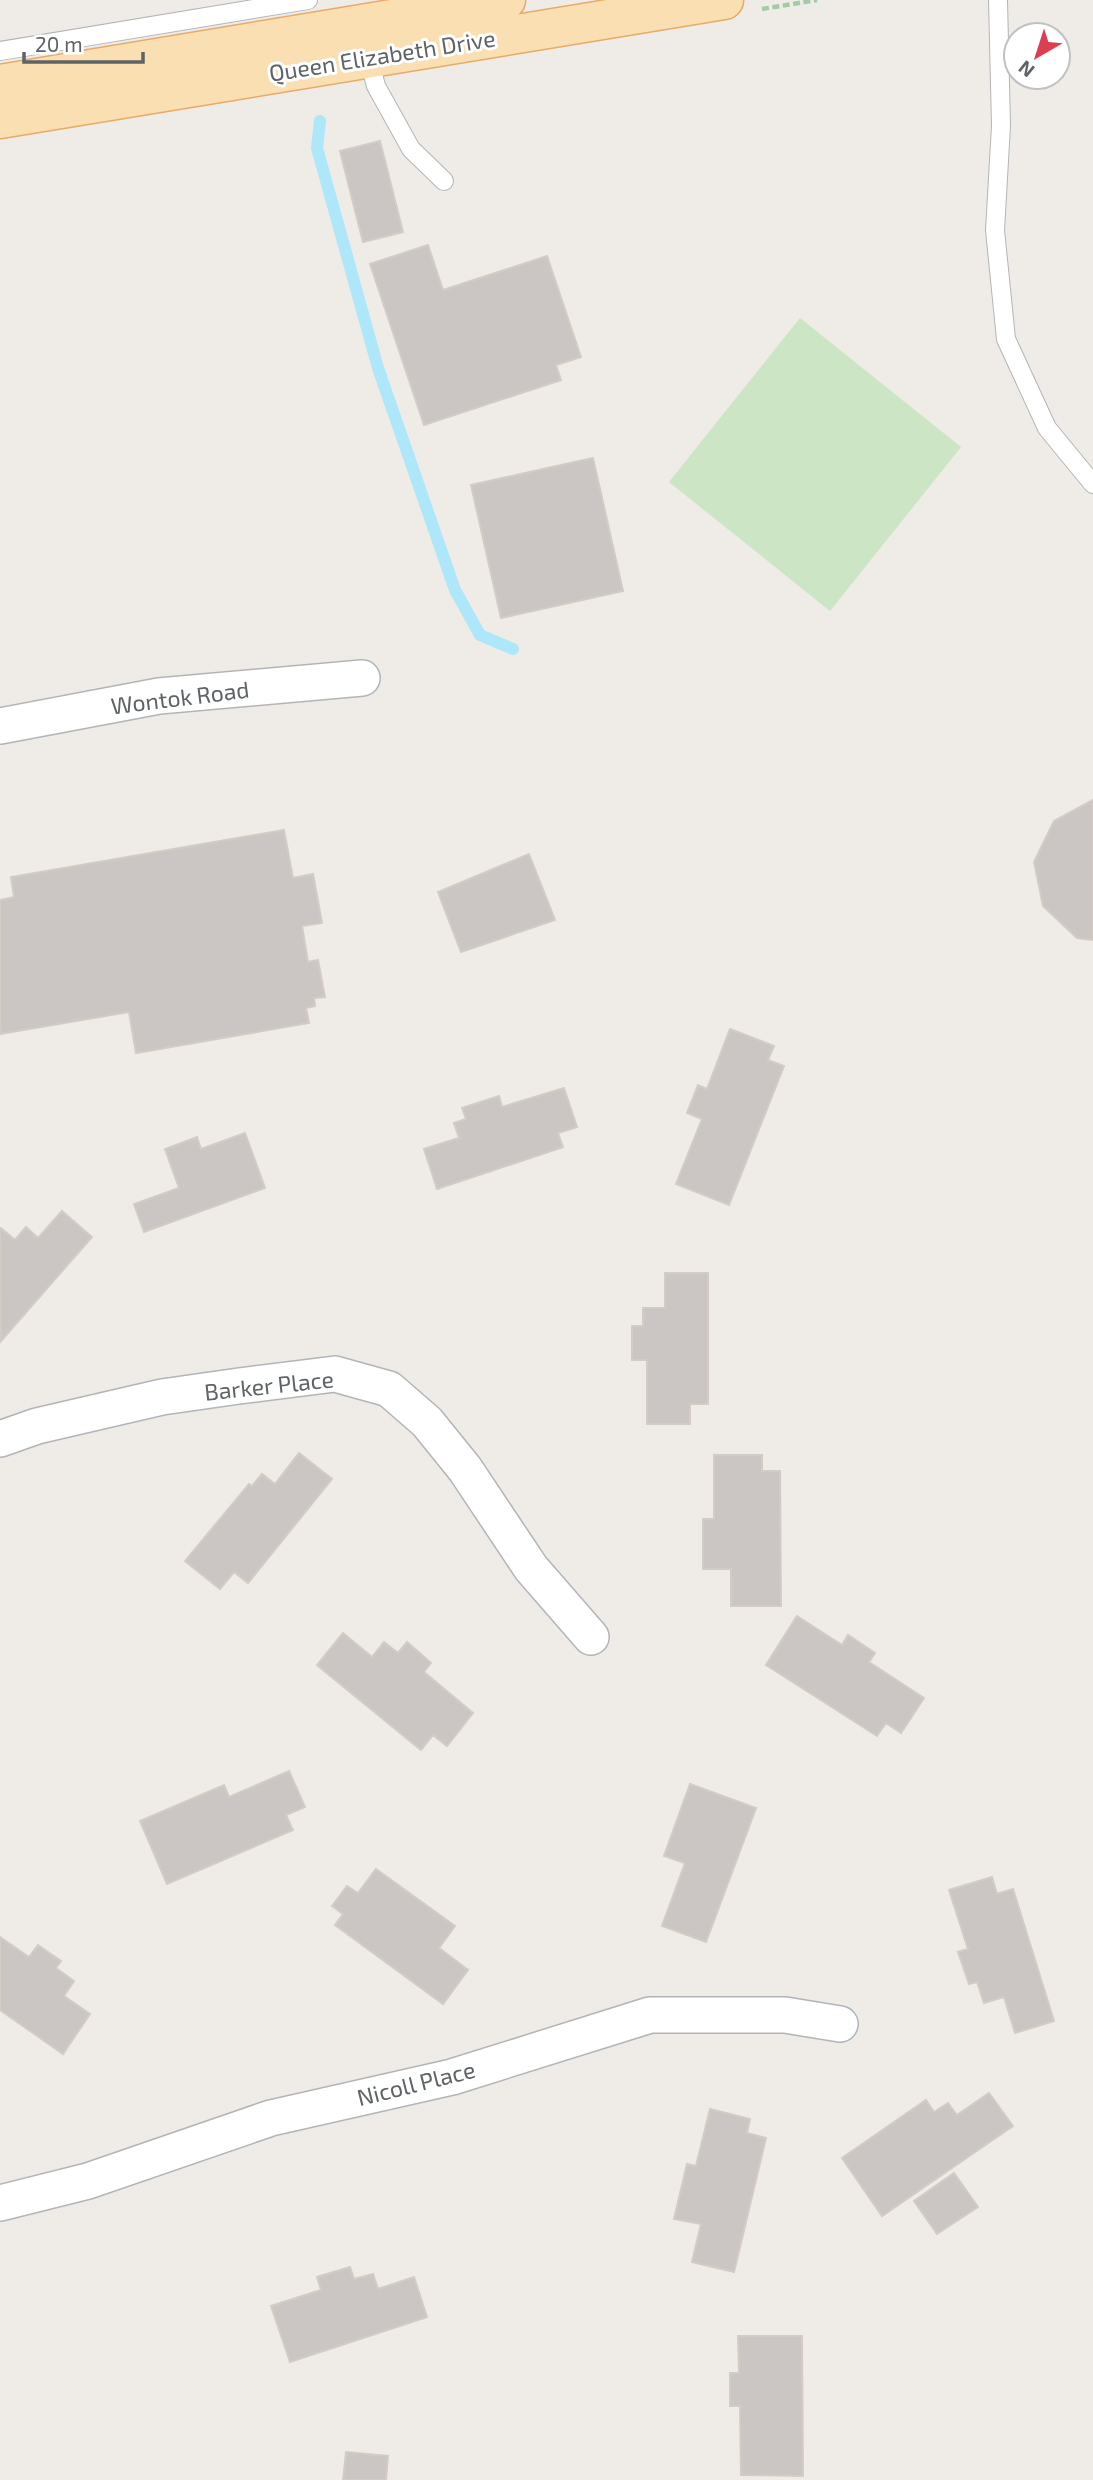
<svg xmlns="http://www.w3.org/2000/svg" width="1093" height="2480" font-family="'Exo 2',sans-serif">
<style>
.green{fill:#cbe5c5}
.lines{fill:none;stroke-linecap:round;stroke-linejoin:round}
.stream{stroke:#ade7f9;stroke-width:12}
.building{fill:#cbc6c3;stroke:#d3ccc5;stroke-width:2}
.lane-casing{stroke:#b2b5b8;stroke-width:20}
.street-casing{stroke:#b2b5b8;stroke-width:38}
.primary-casing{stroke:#e8aa67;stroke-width:41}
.path{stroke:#a3cca6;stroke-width:4.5;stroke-dasharray:7 3.5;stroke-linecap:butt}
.lane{stroke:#fff;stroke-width:18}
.street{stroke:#fff;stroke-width:35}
.primary{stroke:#f9dfb1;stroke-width:38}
.labels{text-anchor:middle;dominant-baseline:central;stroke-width:6;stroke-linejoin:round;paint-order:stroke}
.street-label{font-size:23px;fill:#5e6366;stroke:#fff}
</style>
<rect width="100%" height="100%" fill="#efebe7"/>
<path class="green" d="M800,318L961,447L830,611L669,482Z"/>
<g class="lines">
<path class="stream" d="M320,121L317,148L378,368L455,590L480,635L513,649"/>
</g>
<path class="building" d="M380,141L403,232L363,242L340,151Z
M428,245L443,290L547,256L581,357L556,365L561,380L424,425L370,264Z
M593,458L623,591L501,618L471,485Z
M1093,800V940L1077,938L1043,906L1034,862L1054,821Z
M284,830L293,878L313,874L322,923L302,926L308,962L318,960L325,997L314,998L315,1006L306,1008L309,1023L136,1053L129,1012L0,1034V900L14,897L11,877Z
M529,854L555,920L461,952L438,892Z
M730,1029L774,1046L768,1060L784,1066L729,1205L676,1184L702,1119L687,1113L698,1085L707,1089Z
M564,1088L577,1127L558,1133L563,1147L437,1189L424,1149L459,1138L454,1123L466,1119L462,1108L499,1096L502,1107Z
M245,1133L265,1188L144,1232L134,1204L179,1188L165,1149L197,1137L201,1149Z
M62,1211L92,1237L1,1341L0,1229L1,1228L15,1240L26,1227L38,1238Z
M665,1273H708V1404H690V1424H647V1360H632V1326H643V1308H665Z
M299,1453L332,1479L248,1583L234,1572L220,1589L185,1561L249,1484L252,1486L262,1474L275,1484Z
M714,1455H762V1471H780L781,1606H731V1569H703V1519H714Z
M797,1616L842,1645L848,1635L875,1653L869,1662L924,1698L901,1733L886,1723L877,1736L766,1665Z
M343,1633L372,1657L384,1642L398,1653L407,1642L431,1663L424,1672L473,1713L447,1746L433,1735L421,1750L317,1665Z
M289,1771L305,1807L286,1815L293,1830L167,1884L140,1821L224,1785L229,1797Z
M690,1784L756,1808L706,1942L662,1926L685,1863L664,1856Z
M376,1869L455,1926L439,1948L468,1970L443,2004L335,1925L343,1914L332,1906L347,1886L358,1893Z
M992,1877L997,1894L1013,1889L1054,2021L1015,2033L1004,1997L984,2003L977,1982L969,1984L958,1952L968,1949L949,1890Z
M0,1937L29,1957L38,1945L61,1961L56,1968L74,1981L64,1996L90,2014L63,2054L0,2010Z
M989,2093L1013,2126L882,2216L842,2158L926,2100L934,2112L948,2103L957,2115Z
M710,2109L750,2119L747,2133L766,2138L734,2272L692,2262L701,2224L674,2219L687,2164L696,2166Z
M954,2173L978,2207L937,2234L914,2201Z
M350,2267L354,2279L373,2274L378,2289L414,2277L427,2317L290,2362L271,2306L321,2290L317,2277Z
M738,2336H802L803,2476L741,2475L740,2406H730V2373H739Z
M346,2452L388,2456L386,2480H343Z"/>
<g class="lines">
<defs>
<path id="lane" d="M998,0L1001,126L995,230L1006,339L1047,428L1093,484
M0,51L308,0
M368,55L376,86L411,149L444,181"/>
<path id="street" d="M0,726L159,696L362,678
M0,1439L37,1426L162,1397L239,1386L335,1374L389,1389L427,1422L465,1469L531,1568L591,1637
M0,2203L88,2181L271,2118L452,2077L650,2015H785L840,2024"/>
<path id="primary" d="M0,84L506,0
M0,119L724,0"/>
</defs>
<use href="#lane" class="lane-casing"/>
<use href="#street" class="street-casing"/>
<use href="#primary" class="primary-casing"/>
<path class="path" d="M762,9L817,0"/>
<use href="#lane" class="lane"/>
<use href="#street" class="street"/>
<use href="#primary" class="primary"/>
</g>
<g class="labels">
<g class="street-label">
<text transform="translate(382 55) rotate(-9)">Queen Elizabeth Drive</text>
<text transform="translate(180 697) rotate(-7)">Wontok Road</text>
<text transform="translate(269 1385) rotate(-6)">Barker Place</text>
<text transform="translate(416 2083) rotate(-14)">Nicoll Place</text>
</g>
</g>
<g transform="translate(1037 56) rotate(219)"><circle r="33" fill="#ffffff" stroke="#bfc1c2" stroke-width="2"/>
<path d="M0-5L12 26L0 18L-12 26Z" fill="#dd3e52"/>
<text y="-10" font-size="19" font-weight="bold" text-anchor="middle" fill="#5e6366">N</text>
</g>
<path d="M24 52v10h119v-10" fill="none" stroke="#5e6366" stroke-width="3.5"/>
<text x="35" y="52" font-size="21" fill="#5e6366" stroke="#ffffff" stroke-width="5" paint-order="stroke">20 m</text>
</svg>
